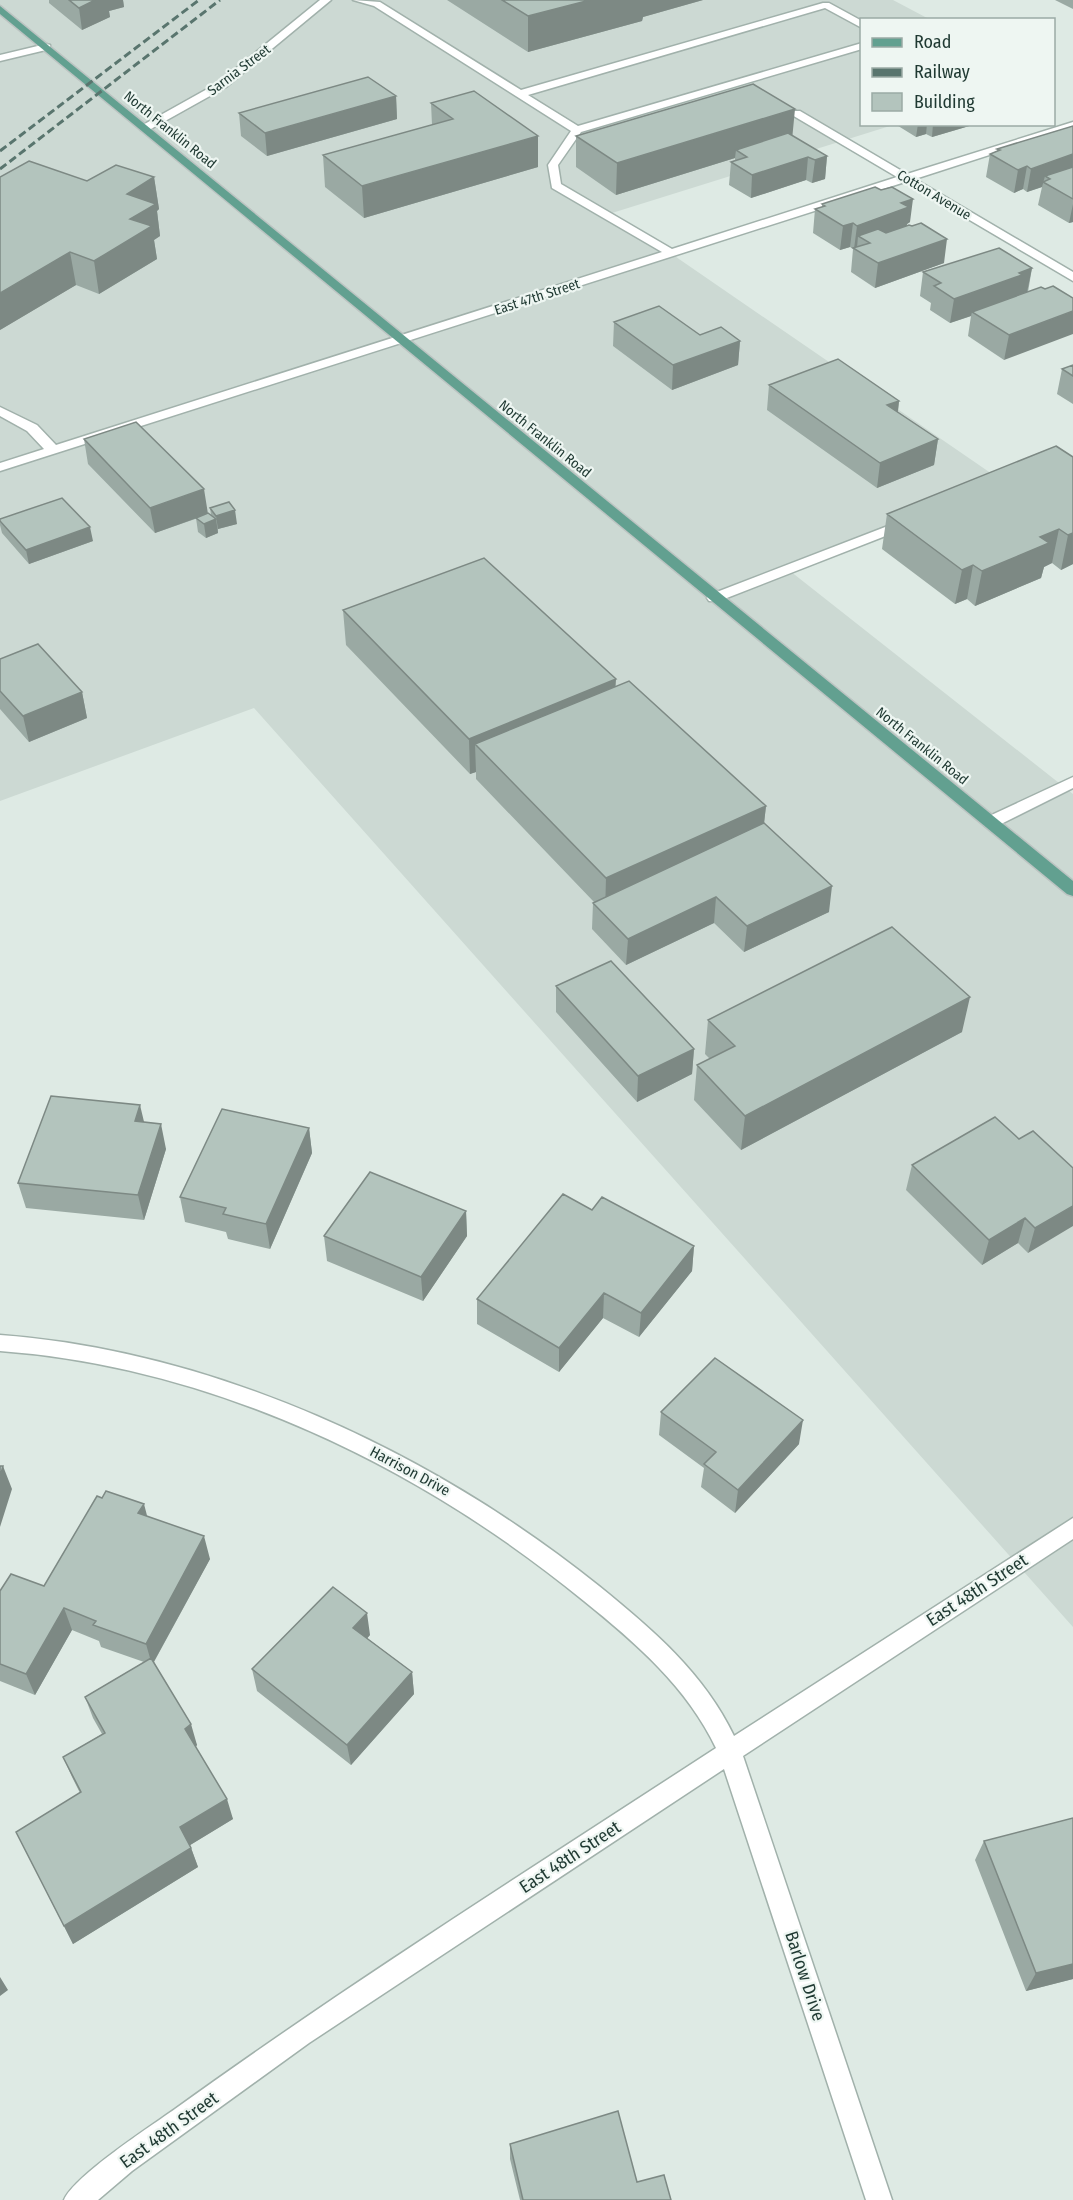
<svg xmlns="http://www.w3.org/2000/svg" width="1073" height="2200" font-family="'Fira Sans Condensed',sans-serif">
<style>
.built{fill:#ccd9d3}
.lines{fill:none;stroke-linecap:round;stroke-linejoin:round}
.minor-casing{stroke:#a1b1ab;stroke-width:3}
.major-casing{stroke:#bcc4c2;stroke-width:3}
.minor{fill:#fff;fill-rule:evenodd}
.major{fill:#62a090;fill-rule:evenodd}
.rail{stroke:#59756e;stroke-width:3;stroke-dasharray:8 4;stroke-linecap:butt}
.wall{fill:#9aa9a3}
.shaded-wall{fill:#7d8984}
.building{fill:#b3c4bd;stroke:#7d8984;stroke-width:1.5}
.labels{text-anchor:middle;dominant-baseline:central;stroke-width:4.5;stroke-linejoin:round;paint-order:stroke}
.far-street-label{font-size:14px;fill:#1f3932;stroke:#eef6f2}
.street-label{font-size:15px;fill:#1f3932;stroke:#eef6f2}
.near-street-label{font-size:18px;fill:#1f3932;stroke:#eef6f2}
</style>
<rect width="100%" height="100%" fill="#deeae4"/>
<path class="built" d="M0,0H893L929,19L862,20V124L893,125L612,213L995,476L790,571L1073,794V1627L254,708L0,801Z"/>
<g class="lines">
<defs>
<path id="minor" d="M320,0H331L226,87L149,130H141V126L218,83Z
M353,0L380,2L521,90L823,3H829L862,21V28L825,8L528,95L578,126L862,43V49L581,132L558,165L561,184L672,249L897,177L792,115V111H800L907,174L1073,122V128L915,179L1073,272V281L905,182L0,471V463L44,449L27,431L0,416V407L37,425L56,445L662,252L552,188L548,165L571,131L374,6Z
M46,44L50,45V49L0,61V55Z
M906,519L911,520L913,523L911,526L719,601H709L707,598L709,595Z
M1073,777V788L997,826H985L983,822L985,818Z
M0,1335C215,1351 432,1452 599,1586C652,1629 704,1673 734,1736L1073,1518V1539L743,1756L892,2200H866L724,1769L309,2043L132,2171L98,2200H64C74,2176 151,2126 175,2109C351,1982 535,1866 716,1748C687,1687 636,1643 584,1601C419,1466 214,1367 0,1351Z"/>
<path id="major" d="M0,6L1073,881V896L1067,894L0,14Z"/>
</defs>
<use href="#minor" class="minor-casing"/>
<use href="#major" class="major-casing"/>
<use href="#minor" class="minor"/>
<use href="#major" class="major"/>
<path class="rail" d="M0,151L199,0
M0,169L220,0"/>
</g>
<path class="wall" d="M49,0H123L124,7L109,11L110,17L82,30L49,3Z
M447,0H703L643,17L642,21L528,52Z
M1055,0H1073V9Z
M396,96L397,119L267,156L241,136L239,113Z
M431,103L538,167L364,218L325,187L323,155L432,125Z
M895,124H976L932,137L926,134L916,137Z
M1073,126V222L1069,223L1038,205L1042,187L1027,192L1023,189L1014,193L986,177L990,154L997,151V149Z
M576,136H793L827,156L825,179L812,183L806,180L751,198L729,185L731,162L735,160V158L616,195L576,167Z
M154,177L159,209L157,211L160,236L154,240L157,259L99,294L76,285L0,330L87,181Z
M822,204L910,222L907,224L906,226L944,263L875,288L851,272L853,249L850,247L840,250L813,233L815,209L822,207Z
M1032,268L1028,292L1004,360L968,336L971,316L950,323L930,310L931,303L920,296L923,272Z
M614,322L740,341L738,365L672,390L613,346Z
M1073,365V404L1057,394L1062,369Z
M769,385L899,401L898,412L938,439L934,465L877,488L767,410Z
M84,439L208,514L211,515L210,508L237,524L218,529V533L206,538L198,532L196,518H198L155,533L88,464Z
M1056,446L1073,564L1061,570L1052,563L1044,567L1041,578L975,606L967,599L955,604L882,549L887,514Z
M0,519L93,541L29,564L2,533L0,525Z
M343,610L615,687L766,806L764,823L829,912L744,952L714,923L626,965L592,929L593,903L594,902L476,779V772L470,774L346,645Z
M0,659L82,692L87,718L29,742L0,709Z
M556,986L694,1049L692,1074L637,1102L556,1012Z
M708,1020L962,1032L741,1150L694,1100L697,1065L710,1059L705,1054Z
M144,1122L166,1149L144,1220L26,1208L18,1183Z
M309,1128L312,1153L270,1249L228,1239L226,1232L185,1222L180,1197Z
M1019,1139L1073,1168L1028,1253L1018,1243L982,1265L906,1190L912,1165Z
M592,1210L694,1246L692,1271L639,1337L603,1318L559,1372L477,1324V1299Z
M466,1211L467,1236L423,1301L327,1261L324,1236Z
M661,1412L799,1444L735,1513L701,1487L704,1468L659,1435Z
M102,1498L147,1516L210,1559L154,1662L197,1745L196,1747L233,1819L190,1845L198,1867L73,1944L16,1832L80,1793L72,1777L63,1757L102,1734L93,1718L85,1697L144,1662L101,1647L99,1641L72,1630L35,1695L0,1681V1591L44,1586Z
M370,1635L367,1638L412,1672L414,1694L351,1765L257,1691L252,1669Z
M1073,1818V1979L1026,1991L975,1860L984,1841Z
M510,2144L637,2182L671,2200H520L510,2159Z"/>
<path class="shaded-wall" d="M95,0H123L124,7L109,11L110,17L82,30L79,8Z
M590,0H703L643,17L642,21L528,52V16Z
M396,96L397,119L267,156L265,133Z
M795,109L792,140L736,150L735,158L616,195L617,163Z
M918,124H927L926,134L916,137Z
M933,124H976L932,137Z
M538,136V167L364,218L362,186Z
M1073,154V175L1050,179L1045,176L1042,187L1027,192L1031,169Z
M827,156L825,179L812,183L815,160Z
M808,157L806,180L751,198L752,175Z
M1027,166L1023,189L1014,193L1018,170Z
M154,177L159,209L157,211L160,236L154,240L157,259L99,294L94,261L127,194Z
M913,199L910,222L907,224L906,231L858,236L857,248L854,249L857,226L901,203Z
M1073,204V222L1069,223Z
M853,223L850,247L840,250L843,226Z
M947,239L944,263L875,288L878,263Z
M70,252L76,285L0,330V293Z
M1032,268L1027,292L972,312L971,316L950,323L954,299Z
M1073,311V334L1004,360L1009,335Z
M740,341L738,365L672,390L673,365Z
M899,401L896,426L887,405Z
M938,439L934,465L877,488L880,463Z
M204,489L208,514L155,533L150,508Z
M235,510L237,524L218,529L216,516Z
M216,519L218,533L206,538L204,524Z
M90,527L93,541L29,564L26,550Z
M1059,529L1052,563L1044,567L1041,578L975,606L982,571L1040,537Z
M1073,533V564L1061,570L1068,535Z
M973,565L967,599L955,604L962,570Z
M616,679L614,714L475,744L476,772L470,774L469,739Z
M82,692L87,718L29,742L23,716Z
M766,806L762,841L605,913L606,878Z
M832,886L829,912L744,952L747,926Z
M716,897L714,923L626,965L628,939Z
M970,997L962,1032L741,1150L745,1116Z
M694,1049L692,1074L637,1102L638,1076Z
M140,1105L146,1130L135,1121Z
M161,1124L166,1149L144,1220L138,1195Z
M309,1128L312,1153L270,1249L266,1224Z
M1073,1206V1226L1028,1253L1035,1228Z
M466,1211L467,1236L423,1301L421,1277Z
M1025,1218L1018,1243L982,1265L989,1240Z
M694,1246L692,1271L639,1337L641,1313Z
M604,1293L603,1318L559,1372V1348Z
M803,1420L799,1444L735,1513L738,1490Z
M3,1466L12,1489L0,1527V1477Z
M144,1504L150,1527L138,1513Z
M204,1536L210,1559L152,1665L146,1644Z
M64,1608L72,1630L35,1695L26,1674Z
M367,1613L370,1635L357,1650L353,1628Z
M412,1672L414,1694L351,1765L347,1745Z
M191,1724L197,1745L192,1750L185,1729Z
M227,1799L233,1819L187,1847L180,1827Z
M191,1848L198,1867L73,1944L64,1926Z
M1073,1964V1979L1026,1991L1036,1973Z
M0,1977L8,1990L0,1996Z"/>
<path class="building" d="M69,0H95L79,8Z
M502,0H590L528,16Z
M368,77L396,96L265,133L239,113Z
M753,84L795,109L617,163L576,136Z
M474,91L538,136L362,186L323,155L453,119L431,103Z
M1073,126V154L1031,169L1027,166L1018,170L990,154L1000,150L997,149Z
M788,133L827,156L815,160L808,157L752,175L731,162L747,157L736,150Z
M29,161L87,181L116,165L154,177L127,194L156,204L130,219L152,226L94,261L70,252L0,293V177Z
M1073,167V199L1043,182L1050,179L1045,176Z
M875,187L881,190L892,187L913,199L901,203L909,207L857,226L853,223L843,226L815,209L825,206L822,204Z
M921,223L947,239L878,263L853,248L870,243L858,236L878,229L886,233L909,225L912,226Z
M999,248L1032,268L1019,273L1022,275L954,299L934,286L941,283L923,272Z
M1053,286L1073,298V311L1009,335L972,312L1041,287L1045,289Z
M659,306L700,335L721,327L740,341L673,365L614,322Z
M838,359L899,401L887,405L938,439L880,463L769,385Z
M1073,365V376L1062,369Z
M136,422L204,489L150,508L84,439Z
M1056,446L1073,457V533L1068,535L1059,529L1040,537L1049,543L982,571L973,565L962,570L887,514Z
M62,498L90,527L26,550L0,521V519Z
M229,502L235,510L216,516L210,508Z
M208,513L216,519L204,524L196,518Z
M484,558L616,679L469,739L343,610Z
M38,644L82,692L23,716L0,691V659Z
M629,681L766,806L606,878L475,744Z
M764,823L832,886L747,926L716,897L628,939L593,903Z
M892,927L970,997L745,1116L697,1065L735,1046L708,1020Z
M611,961L694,1049L638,1076L556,986Z
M51,1096L140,1105L135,1121L161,1124L138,1195L18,1183Z
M222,1109L309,1128L266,1224L223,1214L226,1208L180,1197Z
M995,1117L1019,1139L1033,1131L1073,1168V1206L1035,1228L1025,1218L989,1240L912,1165Z
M370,1172L466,1211L421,1277L324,1236Z
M563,1194L592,1210L602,1197L694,1246L641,1313L604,1293L559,1348L477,1299Z
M715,1358L803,1420L738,1490L704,1464L716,1452L661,1412Z
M0,1466H3L0,1477Z
M106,1491L144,1504L138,1513L204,1536L146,1644L93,1625L96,1621L64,1608L26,1674L0,1664V1591L11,1574L44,1586L97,1496L102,1498Z
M333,1587L367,1613L353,1628L412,1672L347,1745L252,1669Z
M151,1658L191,1724L185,1729L227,1799L180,1827L191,1848L64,1926L16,1832L81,1792L63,1757L105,1733L85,1697Z
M1073,1818V1964L1036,1973L984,1841Z
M618,2111L637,2182L664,2175L671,2200H523L510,2144Z"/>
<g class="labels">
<g class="far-street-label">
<text transform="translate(239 70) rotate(-37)">Sarnia Street</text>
<text transform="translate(170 130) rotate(39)">North Franklin Road</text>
<text transform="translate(934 195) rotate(31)">Cotton Avenue</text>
<text transform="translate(537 297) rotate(-18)">East 47th Street</text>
<text transform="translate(545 439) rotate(39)">North Franklin Road</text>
<text transform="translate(922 746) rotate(39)">North Franklin Road</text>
</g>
<g class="street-label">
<text transform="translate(410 1471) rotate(28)">Harrison Drive</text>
</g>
<g class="near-street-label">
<text transform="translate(977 1590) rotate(-33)">East 48th Street</text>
<text transform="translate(570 1857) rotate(-33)">East 48th Street</text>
<text transform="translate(805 1976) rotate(72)">Barlow Drive</text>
<text transform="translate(169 2130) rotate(-36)">East 48th Street</text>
</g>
</g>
<rect x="860" y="18" width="195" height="108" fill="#eef6f2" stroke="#9baaa5" stroke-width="1.5"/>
<rect x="872" y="38" width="30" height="9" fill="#62a090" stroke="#9baaa5" stroke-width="1.5"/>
<text x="914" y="48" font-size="18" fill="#1f3932">Road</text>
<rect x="872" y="68" width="30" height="9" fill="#59756e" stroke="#9baaa5" stroke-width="1.5"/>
<text x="914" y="78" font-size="18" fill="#1f3932">Railway</text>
<rect x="872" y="93" width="30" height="18" fill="#b3c4bd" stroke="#9baaa5" stroke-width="1.5"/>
<text x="914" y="108" font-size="18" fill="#1f3932">Building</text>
</svg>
